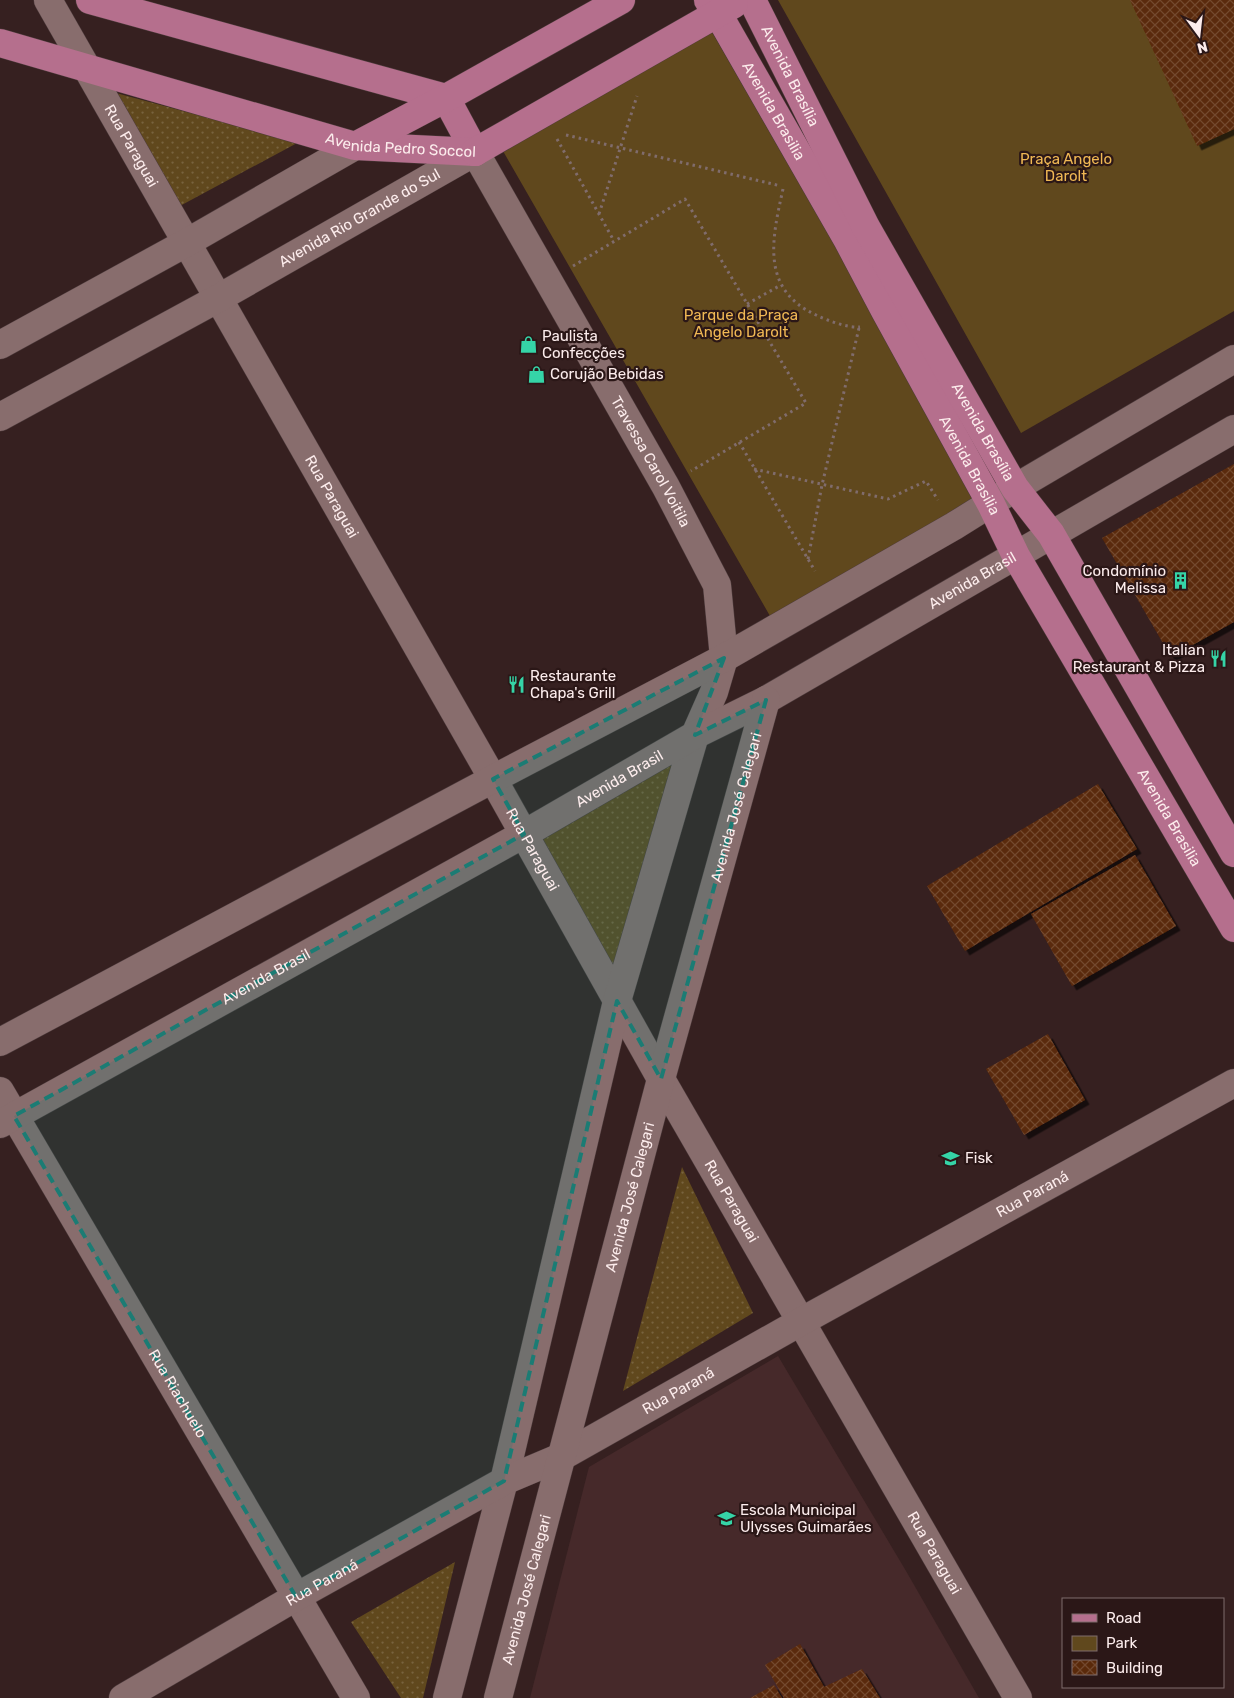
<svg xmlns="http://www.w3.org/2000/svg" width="1234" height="1698" font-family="Rubik,sans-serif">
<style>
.built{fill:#46292a}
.grass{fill:url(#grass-dots)}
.park{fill:#60481d}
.building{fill:url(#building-cross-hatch);filter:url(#shadow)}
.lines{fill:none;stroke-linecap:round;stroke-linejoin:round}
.minor-casing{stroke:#4d3b3c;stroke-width:29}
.major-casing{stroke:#4d3b3c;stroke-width:29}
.path{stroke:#806c6c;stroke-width:3;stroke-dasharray:2.5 4;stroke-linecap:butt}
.minor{stroke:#886d6d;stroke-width:28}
.major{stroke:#b56f8d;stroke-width:28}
.marked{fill:#1b7c74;fill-opacity:0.2;stroke:#1b7c74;stroke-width:4;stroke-dasharray:10 6;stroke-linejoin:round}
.labels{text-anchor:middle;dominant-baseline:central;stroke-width:4.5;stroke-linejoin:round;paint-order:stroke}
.street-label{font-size:15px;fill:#fcecec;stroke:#2b1717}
.park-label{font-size:15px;fill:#f0b854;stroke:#2b1717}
.poi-label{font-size:15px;fill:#fcecec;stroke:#2b1717;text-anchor:start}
</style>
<defs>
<pattern id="grass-dots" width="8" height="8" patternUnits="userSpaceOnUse" patternTransform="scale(1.25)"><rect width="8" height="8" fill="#60481d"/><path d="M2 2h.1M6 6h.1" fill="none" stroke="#78633e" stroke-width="1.8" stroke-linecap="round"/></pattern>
<pattern id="building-cross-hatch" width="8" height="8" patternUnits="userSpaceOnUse" patternTransform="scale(1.25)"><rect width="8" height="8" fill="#5a290a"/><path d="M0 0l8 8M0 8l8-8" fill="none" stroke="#73482e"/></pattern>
<filter id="shadow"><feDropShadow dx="4.5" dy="4.5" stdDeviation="0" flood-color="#0009"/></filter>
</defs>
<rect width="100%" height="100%" fill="#362020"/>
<path class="built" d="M778,1356L906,1571L979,1698H530L589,1467Z"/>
<path class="grass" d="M116,93L299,142L178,207Z
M686,756L617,980L538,840Z
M682,1167L753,1313L623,1391Z
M455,1562L423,1698H401L351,1622Z"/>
<path class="park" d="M778,0H1234V311L1021,433Z
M712,32L979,496L770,616L503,151Z"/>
<path class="building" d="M1130,0H1234V129L1197,146Z
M1234,464V622L1171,657L1102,538Z
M1098,784L1137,849L965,951L927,886Z
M1135,855L1176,926L1072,986L1031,914Z
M1048,1034L1085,1100L1024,1135L986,1069Z
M800,1644L824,1687L862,1669L880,1698H784L765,1665Z
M774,1685L782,1698H750Z"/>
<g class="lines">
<defs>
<g id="minor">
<path id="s1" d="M48,0L493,779L661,1079L1018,1698"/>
<path d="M0,345L186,243L355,146"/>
<path id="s2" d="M0,417L217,299L475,152L666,487L717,585L724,658L714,692L695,735L617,1001L504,1481L447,1698"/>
<path d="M0,1042L493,779L724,658L954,526L1015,488L1234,359"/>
<path id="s3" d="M0,1091L356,1698"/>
<path id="s4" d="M0,1124L524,834L695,735L766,700L1234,429"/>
<path id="s5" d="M123,1698L296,1597L504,1481L561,1457L802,1321L1234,1083"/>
<path id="s6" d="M498,1698L661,1079L766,700"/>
</g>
<g id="major">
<path d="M90,0L446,98L475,152"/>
<path id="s7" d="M708,0L717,12L847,239L885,311L991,504L1016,556L1234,928"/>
<path id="s8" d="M752,0L866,227L1015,488L1051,534L1234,853"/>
<path id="s9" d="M0,43L355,146L475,152"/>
<path d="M357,145L446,98L621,0"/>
<path d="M475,152L734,4"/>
</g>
</defs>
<use href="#minor" class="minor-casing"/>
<use href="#major" class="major-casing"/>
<path class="path" d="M566,135L781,186
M557,139L614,241
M783,189C772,239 760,289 816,315C829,321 847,328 860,327
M599,214L637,96
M573,266L685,199L806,403L691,471
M747,304L781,285
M739,442L815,571
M754,469L888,499L926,481L938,500
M808,559L822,485L859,328"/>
<use href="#minor" class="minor"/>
<use href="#major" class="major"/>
</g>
<path class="marked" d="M724,658L695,735L766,700L661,1079L617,1001L504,1481L296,1597L14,1116L524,834L493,779Z"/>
<defs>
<symbol id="shop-bare" viewBox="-9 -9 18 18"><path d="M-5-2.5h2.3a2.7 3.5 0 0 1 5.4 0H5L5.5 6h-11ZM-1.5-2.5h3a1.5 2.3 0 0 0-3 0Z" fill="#35d4a7" stroke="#2b1717" stroke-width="2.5" paint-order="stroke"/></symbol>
<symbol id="building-bare" viewBox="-9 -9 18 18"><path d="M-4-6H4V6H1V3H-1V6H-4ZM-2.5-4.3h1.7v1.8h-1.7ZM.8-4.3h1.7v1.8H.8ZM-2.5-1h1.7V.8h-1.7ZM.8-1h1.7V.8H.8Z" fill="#35d4a7" stroke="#2b1717" stroke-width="2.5" paint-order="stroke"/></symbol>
<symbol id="restaurant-bare" viewBox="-9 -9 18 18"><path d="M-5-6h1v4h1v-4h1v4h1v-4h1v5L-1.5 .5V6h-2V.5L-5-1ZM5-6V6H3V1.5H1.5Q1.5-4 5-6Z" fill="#35d4a7" stroke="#2b1717" stroke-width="2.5" paint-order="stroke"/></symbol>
<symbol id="school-bare" viewBox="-9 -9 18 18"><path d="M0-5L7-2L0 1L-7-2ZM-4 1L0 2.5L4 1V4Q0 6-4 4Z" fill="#35d4a7" stroke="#2b1717" stroke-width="2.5" paint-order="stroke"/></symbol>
</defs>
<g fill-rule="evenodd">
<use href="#shop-bare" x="516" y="332" width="25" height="25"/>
<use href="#shop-bare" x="524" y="362" width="25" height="25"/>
<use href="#building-bare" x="1168" y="568" width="25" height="25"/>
<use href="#restaurant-bare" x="1206" y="646" width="25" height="25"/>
<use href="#restaurant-bare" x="504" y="672" width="25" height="25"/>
<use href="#school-bare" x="938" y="1146" width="25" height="25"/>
<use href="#school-bare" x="714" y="1506" width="25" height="25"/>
</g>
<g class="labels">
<g class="street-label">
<text stroke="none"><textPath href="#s8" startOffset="85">Avenida Brasília</textPath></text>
<text stroke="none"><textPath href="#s7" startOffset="129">Avenida Brasilia</textPath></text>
<text stroke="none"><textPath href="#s9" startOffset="415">Avenida Pedro Soccol</textPath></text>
<text stroke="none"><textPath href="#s1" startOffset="168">Rua Paraguai</textPath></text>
<text stroke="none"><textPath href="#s2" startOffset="411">Avenida Rio Grande do Sul</textPath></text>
<text stroke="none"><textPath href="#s8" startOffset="490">Avenida Brasília</textPath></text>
<text stroke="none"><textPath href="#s2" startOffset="900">Travessa Carol Voitila</textPath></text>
<text stroke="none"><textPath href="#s7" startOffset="534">Avenida Brasilia</textPath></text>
<text stroke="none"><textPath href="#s1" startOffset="572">Rua Paraguai</textPath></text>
<text stroke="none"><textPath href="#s4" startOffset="1114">Avenida Brasil</textPath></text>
<text stroke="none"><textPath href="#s4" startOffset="709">Avenida Brasil</textPath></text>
<text stroke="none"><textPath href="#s6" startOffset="922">Avenida José Calegari</textPath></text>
<text stroke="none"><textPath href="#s7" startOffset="939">Avenida Brasilia</textPath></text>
<text stroke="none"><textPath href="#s1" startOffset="978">Rua Paraguai</textPath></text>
<text stroke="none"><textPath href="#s4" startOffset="304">Avenida Brasil</textPath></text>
<text stroke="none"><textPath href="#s5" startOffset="1040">Rua Paraná</textPath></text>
<text stroke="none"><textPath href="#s6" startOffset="518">Avenida José Calegari</textPath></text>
<text stroke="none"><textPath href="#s1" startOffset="1382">Rua Paraguai</textPath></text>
<text stroke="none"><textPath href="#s5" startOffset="635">Rua Paraná</textPath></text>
<text stroke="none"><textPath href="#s3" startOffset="351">Rua Riachuelo</textPath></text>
<text stroke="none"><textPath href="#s1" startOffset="1788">Rua Paraguai</textPath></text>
<text stroke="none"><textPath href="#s5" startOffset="230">Rua Paraná</textPath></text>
<text stroke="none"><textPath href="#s6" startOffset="112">Avenida José Calegari</textPath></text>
</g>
<g class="park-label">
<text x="1066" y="159">Praça Angelo<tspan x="1066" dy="17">Darolt</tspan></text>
<text x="741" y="315">Parque da Praça<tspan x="741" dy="17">Angelo Darolt</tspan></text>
</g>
<g class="poi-label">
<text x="542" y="336">Paulista<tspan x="542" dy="17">Confecções</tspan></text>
<text x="550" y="374">Corujão Bebidas</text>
<text x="1166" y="571" text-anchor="end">Condomínio<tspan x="1166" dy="17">Melissa</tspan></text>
<text x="1205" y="650" text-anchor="end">Italian<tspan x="1205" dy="17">Restaurant &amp; Pizza</tspan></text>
<text x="530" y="676">Restaurante<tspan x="530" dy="17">Chapa's Grill</tspan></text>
<text x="965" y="1158">Fisk</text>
<text x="740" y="1510">Escola Municipal<tspan x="740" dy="17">Ulysses Guimarães</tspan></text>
</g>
</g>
<rect x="1062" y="1598" width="162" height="90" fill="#2b1717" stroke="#7f6c6c"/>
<rect x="1072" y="1614" width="25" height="8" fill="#b56f8d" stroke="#7f6c6c"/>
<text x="1106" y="1623" font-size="15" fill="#fcecec">Road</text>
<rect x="1072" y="1636" width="25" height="15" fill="#60481d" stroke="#7f6c6c"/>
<text x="1106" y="1648" font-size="15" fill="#fcecec">Park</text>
<rect x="1072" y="1660" width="25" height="15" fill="url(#building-cross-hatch)" stroke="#7f6c6c"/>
<text x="1106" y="1673" font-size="15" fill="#fcecec">Building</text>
<g transform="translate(1199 35) rotate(165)" stroke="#2b1717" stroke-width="4" paint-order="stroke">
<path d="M0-4L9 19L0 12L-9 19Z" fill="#fcecec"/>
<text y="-8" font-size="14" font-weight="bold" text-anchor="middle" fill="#fcecec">N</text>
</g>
</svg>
